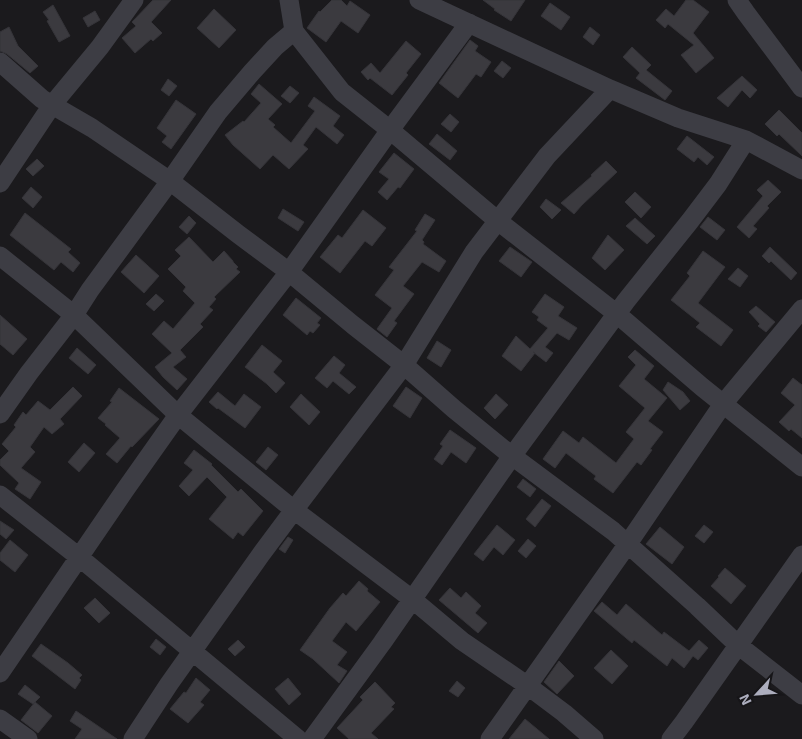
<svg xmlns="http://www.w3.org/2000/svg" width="802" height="739" font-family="'Exo 2',sans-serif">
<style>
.building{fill:#3b3a3f;stroke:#353439}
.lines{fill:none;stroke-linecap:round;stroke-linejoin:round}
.minor{stroke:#3d3d44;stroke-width:19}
</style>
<rect width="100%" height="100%" fill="#1b1a1d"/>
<path class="building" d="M153,0H171L151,22L162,33L153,41L151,39L135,53L122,38L136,26L132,22Z
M332,0H341L347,6L350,1L370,15L358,33L341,21L326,42L307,28L319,11L320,12Z
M483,0H525L511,21L494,10L495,9Z
M686,0H693L709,12L693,33L714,58L696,73L681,55L694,45L668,24L665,28L656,20L666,9L674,16Z
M550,3L570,17L561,30L541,16Z
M53,5L70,36L59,42L47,21L49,20L43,12Z
M214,9L236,30L219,48L197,28Z
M95,11L100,20L88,27L83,18Z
M9,27L18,46L38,66L30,73L7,54L0,51V32Z
M590,27L600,35L593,45L583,37Z
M470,40L478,46L475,51L491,62L481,77L476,74L458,98L439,83Z
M406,41L421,54L406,73L408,75L392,95L370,78L368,80L361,72L371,63L380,73Z
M632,47L651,65L646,70L672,91L665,100L636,78L640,73L623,57Z
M502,61L511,68L503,78L494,71Z
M742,76L757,90L750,98L742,90L728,107L717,98Z
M168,79L177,86L169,96L161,90Z
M259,84L282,104L268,119L275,125L273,127L291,143L315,111L308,106L314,97L340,116L333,126L344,135L337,144L316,127L303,145L308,149L289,169L273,155L260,169L233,145L225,135L243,121L244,122L261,103L251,94Z
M290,86L299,93L290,103L281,96Z
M176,100L196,114L171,149L162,142L167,136L157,128Z
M779,110L802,133V156L779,134L777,136L765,124Z
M450,114L459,122L451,132L441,124Z
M437,134L457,151L450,160L429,144Z
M687,136L714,157L707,165L698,157L694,162L677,149Z
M394,153L414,169L400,188L398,187L387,200L378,192L389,179L379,172Z
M37,159L44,166L33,176L26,169Z
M606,161L617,172L582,205L574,214L561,203L592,176L591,175Z
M768,180L781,192L767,206L769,208L753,226L757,229L749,238L737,227L763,196L757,190Z
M31,187L42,197L33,208L22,198Z
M635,192L651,207L641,218L625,202Z
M546,199L561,210L552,219L540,207Z
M283,209L304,222L298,231L278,218Z
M363,210L386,228L372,246L365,241L340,273L320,257L338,235L342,238Z
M25,213L71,249L68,252L80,263L73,272L61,262L54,270L10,235Z
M425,214L435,220L422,240L424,242L423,244L446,261L439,272L422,262L403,286L414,294L394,321L397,323L387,337L377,329L392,308L375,295L394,270L389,267L417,231L415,230Z
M189,216L196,223L187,234L179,227Z
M708,217L725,230L717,240L700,227Z
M635,218L655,236L647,244L626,226Z
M608,235L624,250L605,270L592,258Z
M189,237L213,262L224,251L233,261V262L238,267L236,269L240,272L214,297L216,299L209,307L213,310L200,324L203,327L180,350L186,357L173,367L187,379L177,390L163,377L155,367L172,353L152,334L164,321L173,329L195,303L183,291L186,287L168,269L181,256L175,250Z
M510,247L532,262L521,277L499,261Z
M770,247L797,273L791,280L771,261L769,263L762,256Z
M703,251L725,267L698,303L733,330L721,346L696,327L700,323L671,300L690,276L687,273Z
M136,255L159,276L144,293L121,272Z
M738,268L748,276L740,287L728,279Z
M156,294L164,301L154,311L146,304Z
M545,294L564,307L558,316L577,328L569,340L557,333L545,347L553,353L546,362L533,352L535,353L521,371L502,356L516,336L530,349L548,328L537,320L539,317L532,312Z
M296,298L321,318L317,323L320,325L313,333L310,331L307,335L283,315Z
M756,306L775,322L766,332L758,326L760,324L749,312Z
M0,315L27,339L13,355L0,344Z
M437,341L451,350L441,367L427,358Z
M262,345L282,361L273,372L285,383L276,393L267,384L245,367Z
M77,348L96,365L88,374L69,358Z
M635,350L654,366L644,379L667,398L648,421L663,432L650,449L652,450L641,465L637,462L613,493L594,479L596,476L566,453L555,468L543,459L563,431L579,443L583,437L616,463L634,439L626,432L645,408L619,386L636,365L628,357Z
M334,356L345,365L339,373L356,387L349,394L333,381L327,388L315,378Z
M793,378L802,385V438L791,429L789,431L779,422L795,405L781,393Z
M668,382L683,392L690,401L680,410L663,390Z
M73,387L82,396L60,419L64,424L52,434L44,427L30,447L35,452L21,468L41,482L30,499L15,489L19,483L0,465V460L9,451L2,444L16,427L14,425L23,412L26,415L38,401L50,410Z
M406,387L422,398L410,418L393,406Z
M119,388L159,419L132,447L131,446L117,463L106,454L120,438L105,425L106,424L98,418L112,402L110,401Z
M218,392L235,406L244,394L261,407L245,428L218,408L217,409L209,402Z
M301,394L320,412L309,425L290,407Z
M496,394L508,405L495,419L484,408Z
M450,430L476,448L466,463L451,452L442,465L434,459L443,446L440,444Z
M84,443L95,453L79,472L68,462Z
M268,447L278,455L266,470L256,462Z
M194,450L212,464L211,465L238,492L241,489L263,511L243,536L238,532L233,539L209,519L227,497L207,477L189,496L179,486L193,470L184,463Z
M523,479L536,489L530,497L517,487Z
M542,499L551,506L535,527L526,519Z
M0,521L14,530L6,539L0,534Z
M497,525L515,540L503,555L494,547L483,561L474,554Z
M704,525L713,532L704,543L695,536Z
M660,527L684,547L672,564L646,544Z
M288,537L293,540L285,553L279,549Z
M528,539L536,546L526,558L518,551Z
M10,540L28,555L15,572L0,560V553Z
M725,568L746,586L731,604L711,586L719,577L718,576Z
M359,581L368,589L367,591L380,602L356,631L346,622L332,641L347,652L337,665L347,671L339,683L313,659L300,650L330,608L343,593L346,596Z
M450,588L461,598L466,592L481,606L475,613L487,623L478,633L439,600Z
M95,598L110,613L99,623L84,608Z
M602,602L617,615L626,604L662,635L664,632L689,651L699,640L708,648L698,660L693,656L684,668L672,658L667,666L634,640L632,643L594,611Z
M156,639L166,647L160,655L150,647Z
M238,640L245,647L235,656L228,649Z
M41,644L68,663L82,675L79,678L81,680L75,689L32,656Z
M611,650L628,666L612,684L594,668Z
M559,661L574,676L557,694L544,682Z
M196,678L210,690L200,702L204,705L188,723L170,709L184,692L186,693Z
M288,678L301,694L289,705L275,689Z
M457,681L465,688L458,697L449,691Z
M375,682L395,703L391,707L394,709L371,733L378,739H349L337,728L363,700L360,697Z
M25,685L40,697L33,704L18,694Z
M35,702L52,716L38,733L21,720Z
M76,711L117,739H75L82,729L70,721Z
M525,719L549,739H509Z"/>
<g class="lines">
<path class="minor" d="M289,0L294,31L342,92L390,130L498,221L617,314L702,387L802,467
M419,0L610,89L678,118L746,140L802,170
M737,0L746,13L802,88
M0,62L42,99L92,128L170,181L238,234L289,272L353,325L404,365L454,409L512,456L613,531L697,606L738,645L802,695
M0,183L52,105L100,47L134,0
M0,256L74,315L178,415L294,510L412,599L462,641L528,686L564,713L594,739
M0,414L29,373L74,315L90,290L170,181L218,112L252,72L275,47L294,31
M0,495L79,557L298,739
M0,673L125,490L178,415L289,272L390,130L469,23
M0,719L28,739
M133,739L169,684L262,553L294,510L404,365L474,252L547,156L610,89
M312,739L382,643L512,456L626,301L690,221L718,184L746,140
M490,739L627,545L723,404L802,309
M671,739L684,722L802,555"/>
</g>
<g transform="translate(757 694) rotate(244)" stroke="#161518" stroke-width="4" paint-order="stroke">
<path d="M0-4L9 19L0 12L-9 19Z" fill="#acadbd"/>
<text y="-8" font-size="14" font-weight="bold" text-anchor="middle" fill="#acadbd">N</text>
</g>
</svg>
